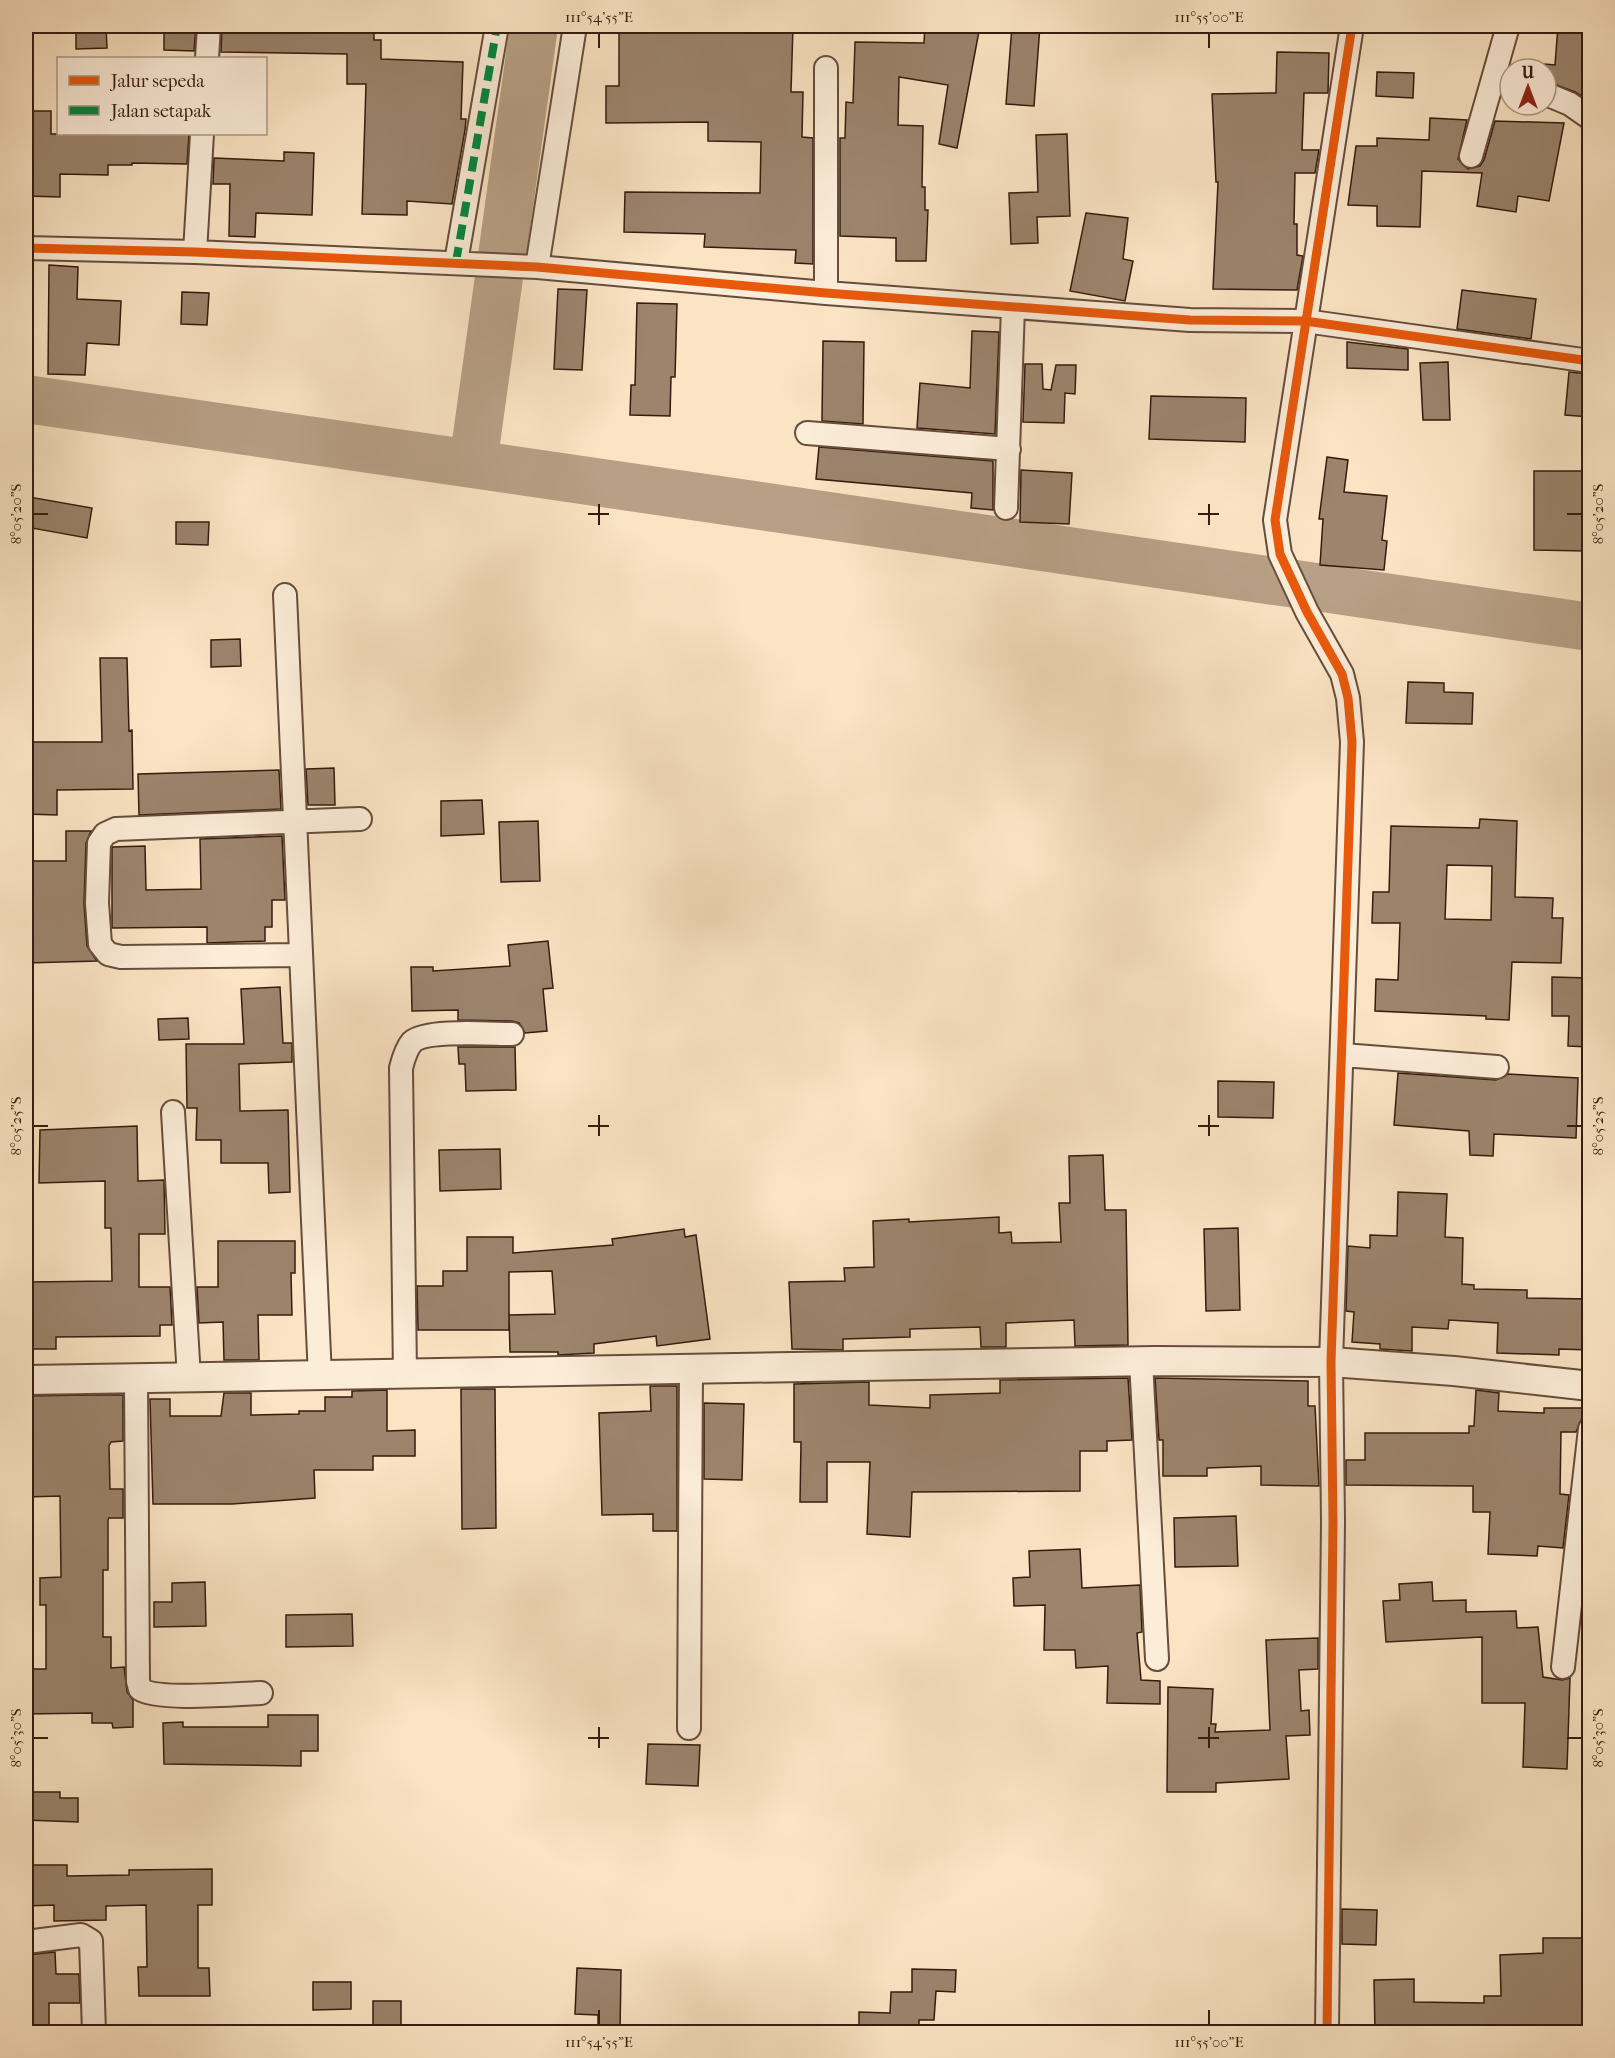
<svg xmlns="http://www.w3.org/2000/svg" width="1615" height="2058" font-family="'IM FELL French Canon',serif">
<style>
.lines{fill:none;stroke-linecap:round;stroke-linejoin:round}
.river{stroke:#b8a086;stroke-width:48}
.building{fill:#9c846d;stroke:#351b0e;stroke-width:1.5;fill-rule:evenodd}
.minor-casing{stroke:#664d3c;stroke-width:26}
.tertiary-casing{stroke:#664d3c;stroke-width:32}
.minor{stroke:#fcedd9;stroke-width:22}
.tertiary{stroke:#fcedd9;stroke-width:28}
.quiet{stroke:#00873e;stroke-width:8;stroke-dasharray:15 8;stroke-linecap:butt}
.cycleway-casing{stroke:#fcedd9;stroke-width:13}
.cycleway{stroke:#e8590c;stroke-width:9}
.ticks{fill:none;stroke:#351b0e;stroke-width:2}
.neatline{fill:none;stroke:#351b0e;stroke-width:2}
.ticks-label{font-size:15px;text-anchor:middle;fill:#351b0e}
</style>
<rect width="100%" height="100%" fill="#fbe4c4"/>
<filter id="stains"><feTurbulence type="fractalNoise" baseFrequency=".00333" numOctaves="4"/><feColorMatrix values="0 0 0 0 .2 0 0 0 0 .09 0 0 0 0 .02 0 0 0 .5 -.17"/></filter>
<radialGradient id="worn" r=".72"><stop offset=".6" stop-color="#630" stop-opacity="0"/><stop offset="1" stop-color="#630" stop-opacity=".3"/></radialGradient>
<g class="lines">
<path class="river" d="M26,399L1590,627
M473,464L534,26"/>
</g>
<path class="building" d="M76,26H106L107,48L76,49Z
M164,26H196L194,51L164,50Z
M222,26H374V40H381V59L463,62L461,119H466L465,130L452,204L407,201V215L362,214L366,84H347V54L221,52Z
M619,26H793L791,92H803L802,137L813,138V264L795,263L796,250L704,247L705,234L624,232L625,192L760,193L761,142L708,141V122L606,123V86H619Z
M925,26H980L957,148L939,144L948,85L899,77L898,125L923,126L922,187H925V210H928L926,261H896V238L840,236V138H845L846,102L853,103L855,42L924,43Z
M1012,26H1040L1034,106L1006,104Z
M1558,26H1590V101L1575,92L1546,81L1545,64L1555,65Z
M1277,52L1329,53L1328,93H1304L1302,150H1319L1315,173H1295L1294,224H1297V255L1303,256L1297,290L1213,289L1218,182H1216L1212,94L1276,93Z
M1377,72L1414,73L1413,98L1376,96Z
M26,111H51V134H189L187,164L132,163V165H108V175L60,174V197L26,196Z
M1430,118L1467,120L1458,159L1468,169L1480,166L1484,160L1495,121L1564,123L1549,201L1518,196L1516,212L1477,206L1482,173L1422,171L1420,227L1377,226V206L1348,205L1356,146H1377V138L1429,140Z
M1067,134L1070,216L1037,217L1038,243L1011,244L1009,193L1038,192L1036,135Z
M284,152L314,153L312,215L256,213L255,237L229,236L230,184H213L214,158L284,161Z
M1086,213L1128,218L1123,259L1133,261L1125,301L1070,291Z
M49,265L78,267L77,299L121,301L119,345L87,343L85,375L48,374Z
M558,289L587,290L582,370L554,369Z
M1462,290L1536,299L1531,339L1457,329Z
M182,292L209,293L207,325L181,324Z
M637,303L677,304L675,377H671L670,416L630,415L631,385H635Z
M972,331L999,332L995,434L917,428L920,383L970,388Z
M823,341L864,342L863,424L822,421Z
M1347,342L1408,349V370L1347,368Z
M1448,362L1450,420H1423L1420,363Z
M1025,364H1042L1043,389L1051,390L1056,365H1076L1075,394L1065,393L1064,423L1023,422Z
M1569,372L1590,374V417L1565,415Z
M1151,396L1246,398L1245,442L1149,439Z
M819,447L993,461V510L971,508L972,493L816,479Z
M1327,457L1348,460L1344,492L1387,496L1382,540L1387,541L1384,570L1320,565L1323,519H1319Z
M1021,470L1072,473L1069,524L1020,522Z
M1534,471H1590L1586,551L1534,550Z
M29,497L92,508L87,538L26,527Z
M176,522H209L208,545L176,544Z
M240,639L241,666L211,667V640Z
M100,658H127L129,731L132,730L133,789L57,790V815L26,814V742H102Z
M1408,682L1444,683V692L1473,693L1472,724L1406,723Z
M334,768L335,805H308L306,769Z
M279,770L281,809L139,815L138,774Z
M482,800L484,834L441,836V801Z
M1480,819L1517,821L1515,897L1553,898L1552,918H1563L1561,963L1512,962L1509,1020L1486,1019V1016L1375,1011L1376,979L1398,980L1400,923H1372L1373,892H1389L1391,826L1479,828ZM1447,865L1492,866L1491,920L1445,919Z
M538,821L540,881L501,882L499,822Z
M66,831H91L86,843L84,904L87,946L97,961L26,963L27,861H66Z
M282,836L285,900H272V927H265V941L207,943V927L112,928V847L145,846L146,890L201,889L200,839Z
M548,941L553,988L543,989L547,1031L525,1033L519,1023L512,1021L458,1020V1010L412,1011L411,967H433V971L510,966L508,945Z
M1552,977L1590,978V1047L1568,1046L1569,1016H1552Z
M280,987L283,1043H292V1062L239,1064L240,1111L288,1110L290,1192L269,1193L268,1163H221V1140H196L197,1108H187L186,1044H244L241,989Z
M188,1018L189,1039L159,1040L158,1019Z
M458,1047H515L516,1090L466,1091L465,1064H459Z
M1398,1073L1496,1080L1508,1074L1578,1078L1576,1138L1494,1134L1493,1156L1470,1155L1469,1131L1394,1125Z
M1218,1081L1274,1082L1273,1118L1218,1117Z
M137,1126L138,1181L164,1180L165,1234H139V1287H170L172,1325H160V1336L56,1337V1349H26V1282L112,1281L111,1228H105V1181L39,1183L40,1130Z
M500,1149L501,1189L440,1191L439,1150Z
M1103,1155L1105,1210H1126L1128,1345L1075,1346L1074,1320L1006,1323V1347H981L980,1327L910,1329V1337L843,1339V1350L792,1349L789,1282L845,1281L844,1268L874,1267L873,1221L909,1219V1222L999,1217V1233L1011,1232L1012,1243L1061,1242L1059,1203H1070L1069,1156Z
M1398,1192L1447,1194L1445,1237L1463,1238L1462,1284L1474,1285V1289L1527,1290V1298L1590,1299V1350L1559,1349V1355L1497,1353L1498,1323L1449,1320L1448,1329L1412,1327V1351L1380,1349V1344L1352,1342L1354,1312L1346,1311L1348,1246L1370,1248V1235L1397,1236Z
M1238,1228L1240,1310L1206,1311L1204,1229Z
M684,1229L685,1237L696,1235L710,1339L657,1346L656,1336L594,1344V1353L558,1355V1352H510L509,1315L555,1314L552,1271L509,1272V1330H418L417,1286H443V1271H467V1237H513V1253L613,1245L612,1239Z
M218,1241H295V1273H291L292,1315H258L259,1360H224L223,1322L199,1323L197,1287H218Z
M1128,1378L1132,1440L1107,1441V1451H1080V1491L912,1492L910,1537L867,1534L870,1462H827V1502H800L801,1442H794V1384L869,1382V1405L930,1408V1395L1000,1393V1380Z
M1155,1378L1308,1381V1406H1315L1319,1486L1261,1485V1466L1207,1468V1476H1163V1440H1159Z
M650,1386H677V1531H653V1514L602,1515L599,1413L651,1411Z
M461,1389H495L496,1528L462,1529Z
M387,1390V1431L415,1430V1456H373V1470H314L315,1498L232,1504H153L150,1399H170V1416H221L224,1393H251V1415L299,1414V1411H325V1397H352V1391Z
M1476,1390L1499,1393L1498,1411L1544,1413V1408H1582V1418L1576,1432H1561L1560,1494L1569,1495L1563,1548L1538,1546L1537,1556L1488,1554L1490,1512H1473V1486L1346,1485V1460H1365V1433H1469V1426H1474Z
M90,1395H123V1441L111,1442L109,1446L110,1489H123V1518H109L108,1520V1570H103V1637H111V1668L124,1667L127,1692L133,1700V1727L113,1728L112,1723H92V1713L26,1714V1669H46V1605H40V1578L61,1577L60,1496L26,1497V1396Z
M704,1403L744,1404L742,1480L704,1479Z
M1236,1516L1238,1566L1175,1567L1174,1518Z
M1080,1549L1082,1588L1140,1585L1142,1632L1137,1633L1141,1680L1160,1681V1704L1107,1703L1108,1666L1076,1668L1075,1650H1044L1045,1605L1014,1606L1013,1578L1030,1577L1029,1551Z
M205,1582L206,1626L154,1627V1602H172V1583Z
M1432,1582L1433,1601L1466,1600V1612L1516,1611L1517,1628L1538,1627L1543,1677L1562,1680L1570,1678L1567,1769L1523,1767L1525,1703H1482V1637L1386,1642L1383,1601L1400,1600L1399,1584Z
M352,1614L353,1646L286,1647V1615Z
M1318,1638V1669L1299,1670L1301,1711L1309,1710L1310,1735L1286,1736L1289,1779L1216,1783V1792H1167L1168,1687L1213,1689L1211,1724H1216L1215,1732L1270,1730L1266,1640Z
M268,1715H318V1751H301V1766L164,1764L163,1723L183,1722V1727H268Z
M648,1744L700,1745L698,1786L646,1784Z
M26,1792H60V1798H78V1822L26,1820Z
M26,1865H67V1876L129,1875V1870L212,1869V1905H198V1968H209L210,1996H139L138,1967H147L146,1905L106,1906V1920L54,1921V1905L26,1906Z
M1342,1909L1377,1910L1376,1945L1342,1944Z
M1543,1938H1582V1999H1590V2032H1375L1374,1980L1414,1979V2002L1484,2003V1996H1501L1500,1955L1543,1953Z
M55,1952L56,1974H79L80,2003H49V2032H26V1955Z
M577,1968L621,1970L620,2032H598V2015L575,2014Z
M912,1969L956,1970L955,1992L936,1991L934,2020H919V2032H859V2012L890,2013L891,1992H912Z
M313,1982H351V2009L313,2010Z
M373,2001H401V2032H373Z"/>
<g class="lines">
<defs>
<path id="minor" d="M207,58L209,26
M1546,94L1570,104L1590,118
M1471,156L1508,26
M26,248L195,252L537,267L826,293L1190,320L1305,321L1590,361
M195,252L202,134
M456,262L497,26
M537,267L575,26
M826,293V68
M807,433L1009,449
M1006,508L1013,307
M285,595L320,1377
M301,955L121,957L108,954L100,944L97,903L99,843L105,834L116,829L360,819
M1343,1055L1497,1067
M173,1112L189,1378
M1141,1361L1157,1659
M405,1375L401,1068C403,1060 406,1049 412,1042C426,1029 491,1034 512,1034
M136,1378L138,1681L140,1689C157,1701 236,1694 261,1693
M1563,1667L1590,1429
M689,1728L691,1369
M26,1942L81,1935L91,1941L94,2032
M1327,2032L1333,1522L1331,1362L1352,742L1348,698L1342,674L1307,612L1280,554L1275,520L1352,26"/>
<path id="tertiary" d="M26,1380L1156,1361L1331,1362L1454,1371L1590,1386"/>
</defs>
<use href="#minor" class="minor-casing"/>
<use href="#tertiary" class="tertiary-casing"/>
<use href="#minor" class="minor"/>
<use href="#tertiary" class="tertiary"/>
<path class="quiet" d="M456,262L497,26"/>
<defs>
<path id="cycleway" d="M26,248L195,252L537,267L826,293L1190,320L1305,321L1590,361
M1327,2032L1333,1522L1331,1362L1352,742L1348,698L1342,674L1307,612L1280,554L1275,520L1352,26"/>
</defs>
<use href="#cycleway" class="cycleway-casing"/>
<use href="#cycleway" class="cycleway"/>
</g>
<path class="ticks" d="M599,33V48M1209,33V48M599,504V525M1209,504V525M33,514H48M588,514H609M1198,514H1219M1567,514H1582M599,1115V1136M1209,1115V1136M33,1126H48M588,1126H609M1198,1126H1219M1567,1126H1582M599,1727V1748M1209,1727V1748M33,1738H48M588,1738H609M1198,1738H1219M1567,1738H1582M599,2010V2025M1209,2010V2025"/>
<rect width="1615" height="2058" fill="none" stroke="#fbe4c4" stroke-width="66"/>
<rect x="57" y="57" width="210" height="78" fill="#fcedd9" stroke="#ac9988" stroke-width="1.5"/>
<rect x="69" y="76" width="30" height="9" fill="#e8590c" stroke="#ac9988" stroke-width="1.5"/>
<text x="111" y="87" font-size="18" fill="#351b0e">Jalur sepeda</text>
<rect x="69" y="106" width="30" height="9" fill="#00873e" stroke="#ac9988" stroke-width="1.5"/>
<text x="111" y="117" font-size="18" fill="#351b0e">Jalan setapak</text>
<g transform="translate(1528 87)"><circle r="28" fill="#fcedd9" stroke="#ac9988" stroke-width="1.5"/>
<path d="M0-4.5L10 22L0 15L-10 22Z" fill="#8f2418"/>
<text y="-9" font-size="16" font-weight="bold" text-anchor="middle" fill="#351b0e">U</text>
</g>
<rect x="33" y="33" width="1549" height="1992" class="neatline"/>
<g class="ticks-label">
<text x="599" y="22">111°54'55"E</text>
<text x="1209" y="22">111°55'00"E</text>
<text transform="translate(16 514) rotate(-90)" y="5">8°05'20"S</text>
<text transform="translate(1598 514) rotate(-90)" y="5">8°05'20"S</text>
<text transform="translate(16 1126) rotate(-90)" y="5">8°05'25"S</text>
<text transform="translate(1598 1126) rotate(-90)" y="5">8°05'25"S</text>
<text transform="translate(16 1738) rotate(-90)" y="5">8°05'30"S</text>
<text transform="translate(1598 1738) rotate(-90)" y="5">8°05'30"S</text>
<text x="599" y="2047">111°54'55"E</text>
<text x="1209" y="2047">111°55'00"E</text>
</g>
<rect width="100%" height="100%" filter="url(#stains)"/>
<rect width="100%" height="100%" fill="url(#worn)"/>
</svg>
